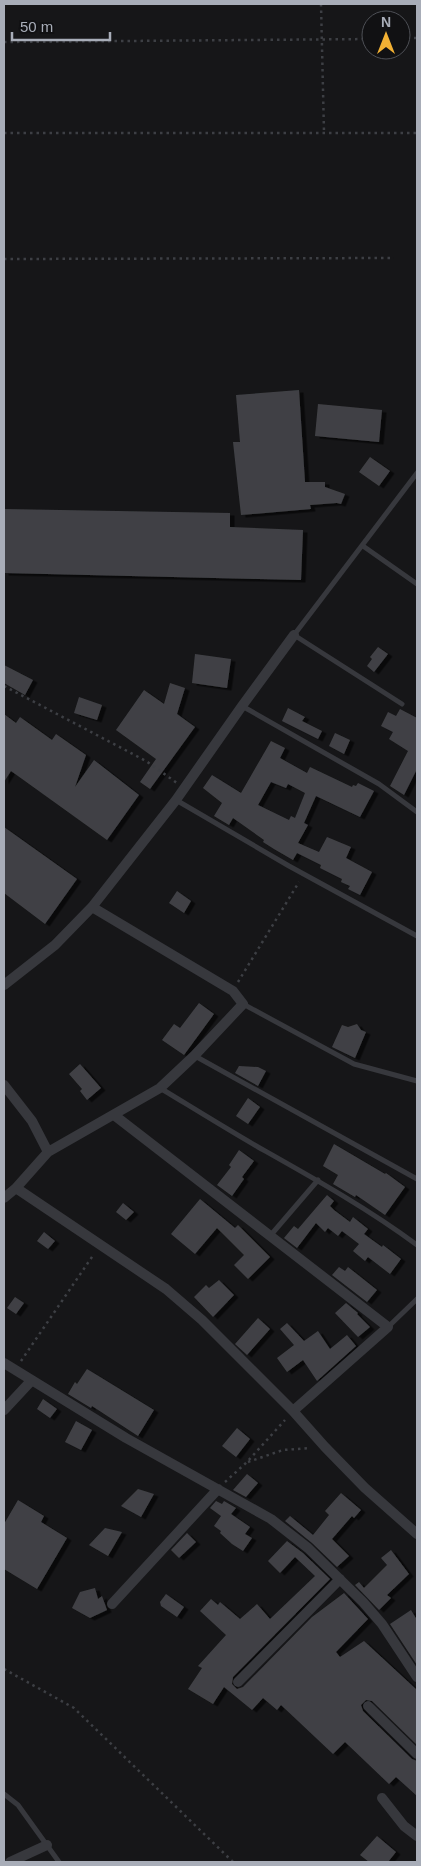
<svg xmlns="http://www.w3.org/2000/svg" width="421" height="1866" font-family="Helvetica,sans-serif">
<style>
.building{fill:#404145;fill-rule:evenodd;filter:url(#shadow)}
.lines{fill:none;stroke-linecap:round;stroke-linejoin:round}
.path{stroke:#3d3f44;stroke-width:2.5;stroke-dasharray:2.5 4;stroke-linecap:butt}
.service{stroke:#37383d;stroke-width:5}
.minor{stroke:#37383d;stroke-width:10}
</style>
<defs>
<filter id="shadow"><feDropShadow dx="4.5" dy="2.5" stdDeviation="0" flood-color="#0009"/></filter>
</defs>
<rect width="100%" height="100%" fill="#161618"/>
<path class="building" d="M299,390L305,482H325V487L345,494L341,504L337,503L310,505L311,509L241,515L233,442H240L236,395Z
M318,404L382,410L379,442L315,436Z
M370,457L390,471L379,486L359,472Z
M4,509L230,513V527L303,530L301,580L4,573Z
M378,647L388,654L374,672L367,666L372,659L370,657Z
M195,654L231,659L227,688L192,683Z
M4,665L33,680L25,695L4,683Z
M170,683L185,688L177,714L195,727L150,789L140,782L156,759L116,730L144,690L164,704Z
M79,697L102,705L97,720L74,713Z
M288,708L305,717L302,721L322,731L318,739L282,721Z
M400,709L417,718V769L404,795L390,786L408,751L389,739L393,732L381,726L388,712L396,716Z
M4,714L16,723L20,717L52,740L56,734L86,755L75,787L94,760L139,795L107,840L11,771L4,782Z
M335,733L350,740L344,754L329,746Z
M271,741L285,748L280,758L307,773L310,767L352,787L353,785L356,786L358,783L374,791L360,817L316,796L304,823L308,825L298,843L319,852L327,837L351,847L346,858L372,872L360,895L348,889L350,886L341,882L342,879L320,868L321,865L297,853L293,860L274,849L263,842L264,840L233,818L229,825L214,816L222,803L203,788L212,775L241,793ZM271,782L286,788L288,784L305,793L295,818L291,816L289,820L258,805Z
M4,827L77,879L45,924L4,893Z
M177,891L191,901L184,913L169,903Z
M199,1003L214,1014L184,1055L162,1040L174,1024L180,1028Z
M357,1024L361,1030L366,1032L355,1058L332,1047L342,1025L348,1027Z
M80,1064L101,1088L87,1100L80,1091L82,1089L69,1074Z
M239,1066L258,1067L266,1071L258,1086L235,1073Z
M248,1098L260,1107L248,1124L236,1116Z
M334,1144L385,1174L386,1173L405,1187L385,1215L356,1195L355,1197L333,1184L338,1175L323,1166Z
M239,1150L254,1161L242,1177L244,1179L232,1196L217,1185L231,1167L229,1165Z
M327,1195L334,1201L330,1206L334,1210L350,1222L353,1217L368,1229L364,1234L382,1247L383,1245L401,1259L390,1274L368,1257L365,1261L353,1251L359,1244L342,1231L338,1236L328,1228L325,1232L316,1223L297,1248L284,1238L294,1226L298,1229Z
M200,1199L235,1228L238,1225L270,1257L248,1279L234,1265L244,1255L217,1228L195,1254L171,1234Z
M123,1203L134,1212L126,1220L116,1212Z
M44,1232L55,1241L48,1249L37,1241Z
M339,1267L345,1271L348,1267L377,1290L367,1302L332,1275Z
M219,1280L234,1295L213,1317L194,1297L206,1285L209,1288Z
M15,1297L24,1303L16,1314L7,1308Z
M346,1303L358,1313L357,1314L370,1327L358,1337L335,1313Z
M258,1318L270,1329L247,1355L235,1344Z
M287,1323L304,1341L318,1331L330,1349L347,1335L356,1346L317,1381L303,1360L287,1372L277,1358L294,1345L280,1329Z
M87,1369L154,1410L138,1436L92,1406L91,1408L68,1394L75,1382L77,1384Z
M43,1399L57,1409L50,1418L37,1409Z
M76,1421L92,1430L81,1450L65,1442Z
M237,1428L250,1439L236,1457L222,1446Z
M247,1474L258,1483L246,1497L233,1490Z
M138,1489L154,1494L141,1517L121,1506Z
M341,1493L361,1510L354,1518L352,1516L332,1539L349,1556L337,1567L312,1543L285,1521L290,1516L313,1535L329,1515L325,1511Z
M18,1500L44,1516L41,1522L67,1538L37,1589L4,1569V1524Z
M216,1501L222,1504L224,1501L236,1508L231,1514L250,1527L245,1534L252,1538L243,1551L232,1544L220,1533L221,1531L214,1526L221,1516L210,1508Z
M105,1528L122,1532L108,1556L89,1545Z
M187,1533L196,1542L179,1558L171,1550Z
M287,1541L303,1553L330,1579L233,1677L232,1684L237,1689L243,1687L312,1617L344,1593L368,1619L336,1652L340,1657L364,1641L417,1690V1745L372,1701L366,1700L361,1705L363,1711L412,1759L417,1761V1796L396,1777L389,1784L345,1742L333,1754L281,1705L277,1710L263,1698L252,1710L224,1687L213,1704L188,1689L202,1668L198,1666L226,1635L200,1611L211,1599L218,1605L220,1602L240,1619L257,1604L270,1619L315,1576L295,1557L280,1573L268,1561Z
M391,1550L409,1574L387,1595L391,1598L379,1610L355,1585L359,1582L364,1588L387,1565L381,1558Z
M95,1588L98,1599L102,1596L107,1610L90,1618L72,1608L80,1592Z
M166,1594L184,1607L177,1617L161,1606L160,1602Z
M411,1610L417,1620V1665L390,1624Z
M377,1836L396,1852L388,1862H369L360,1855Z"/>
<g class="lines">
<path class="path" d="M321,4L324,132
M401,38H417
M4,42L371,39
M4,133H417
M4,259L394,258
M4,686L146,761L177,783
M238,982L299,882
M21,1361L94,1254
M248,1462L283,1450L310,1448
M225,1482L247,1462L285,1420
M4,1669L74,1708L233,1862"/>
<path class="service" d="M363,546L417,584
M402,704L294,635L417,473
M242,706L379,784L417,812
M176,800L289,866L417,936
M243,1004L354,1064L417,1081
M195,1056L417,1179
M160,1088C193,1108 225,1128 258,1147C313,1178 367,1208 417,1245
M270,1236L318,1180
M388,1327L417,1299
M4,1794L18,1805L59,1862"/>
<path class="minor" d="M4,985L55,945L92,907L176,800L242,706L294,635
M4,1085L32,1121L48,1152
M114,1115L388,1327L293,1411
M16,1188L166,1289L202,1320L293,1411L325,1447L365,1488L417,1534
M4,1198L16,1188L48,1152L160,1088L194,1056L243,1004L233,991L92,907
M4,1363L126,1438L271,1519L308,1548L363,1602L382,1624L417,1677
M4,1410L31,1381
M112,1604L218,1489
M238,1682L340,1579
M368,1706L417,1754
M382,1798L404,1826L417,1836
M10,1862L47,1845"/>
</g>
<rect width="421" height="1866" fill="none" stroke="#a8adb8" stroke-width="10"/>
<g transform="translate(386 35)"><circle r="24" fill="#111113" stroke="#4d4f55"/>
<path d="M0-4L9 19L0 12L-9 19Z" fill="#f2b134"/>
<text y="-8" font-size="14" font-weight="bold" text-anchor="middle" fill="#a8adb8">N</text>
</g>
<path d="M12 32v8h98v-8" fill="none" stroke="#a8adb8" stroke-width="2.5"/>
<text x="20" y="32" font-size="15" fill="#a8adb8" stroke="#111113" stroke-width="4" paint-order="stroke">50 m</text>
</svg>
